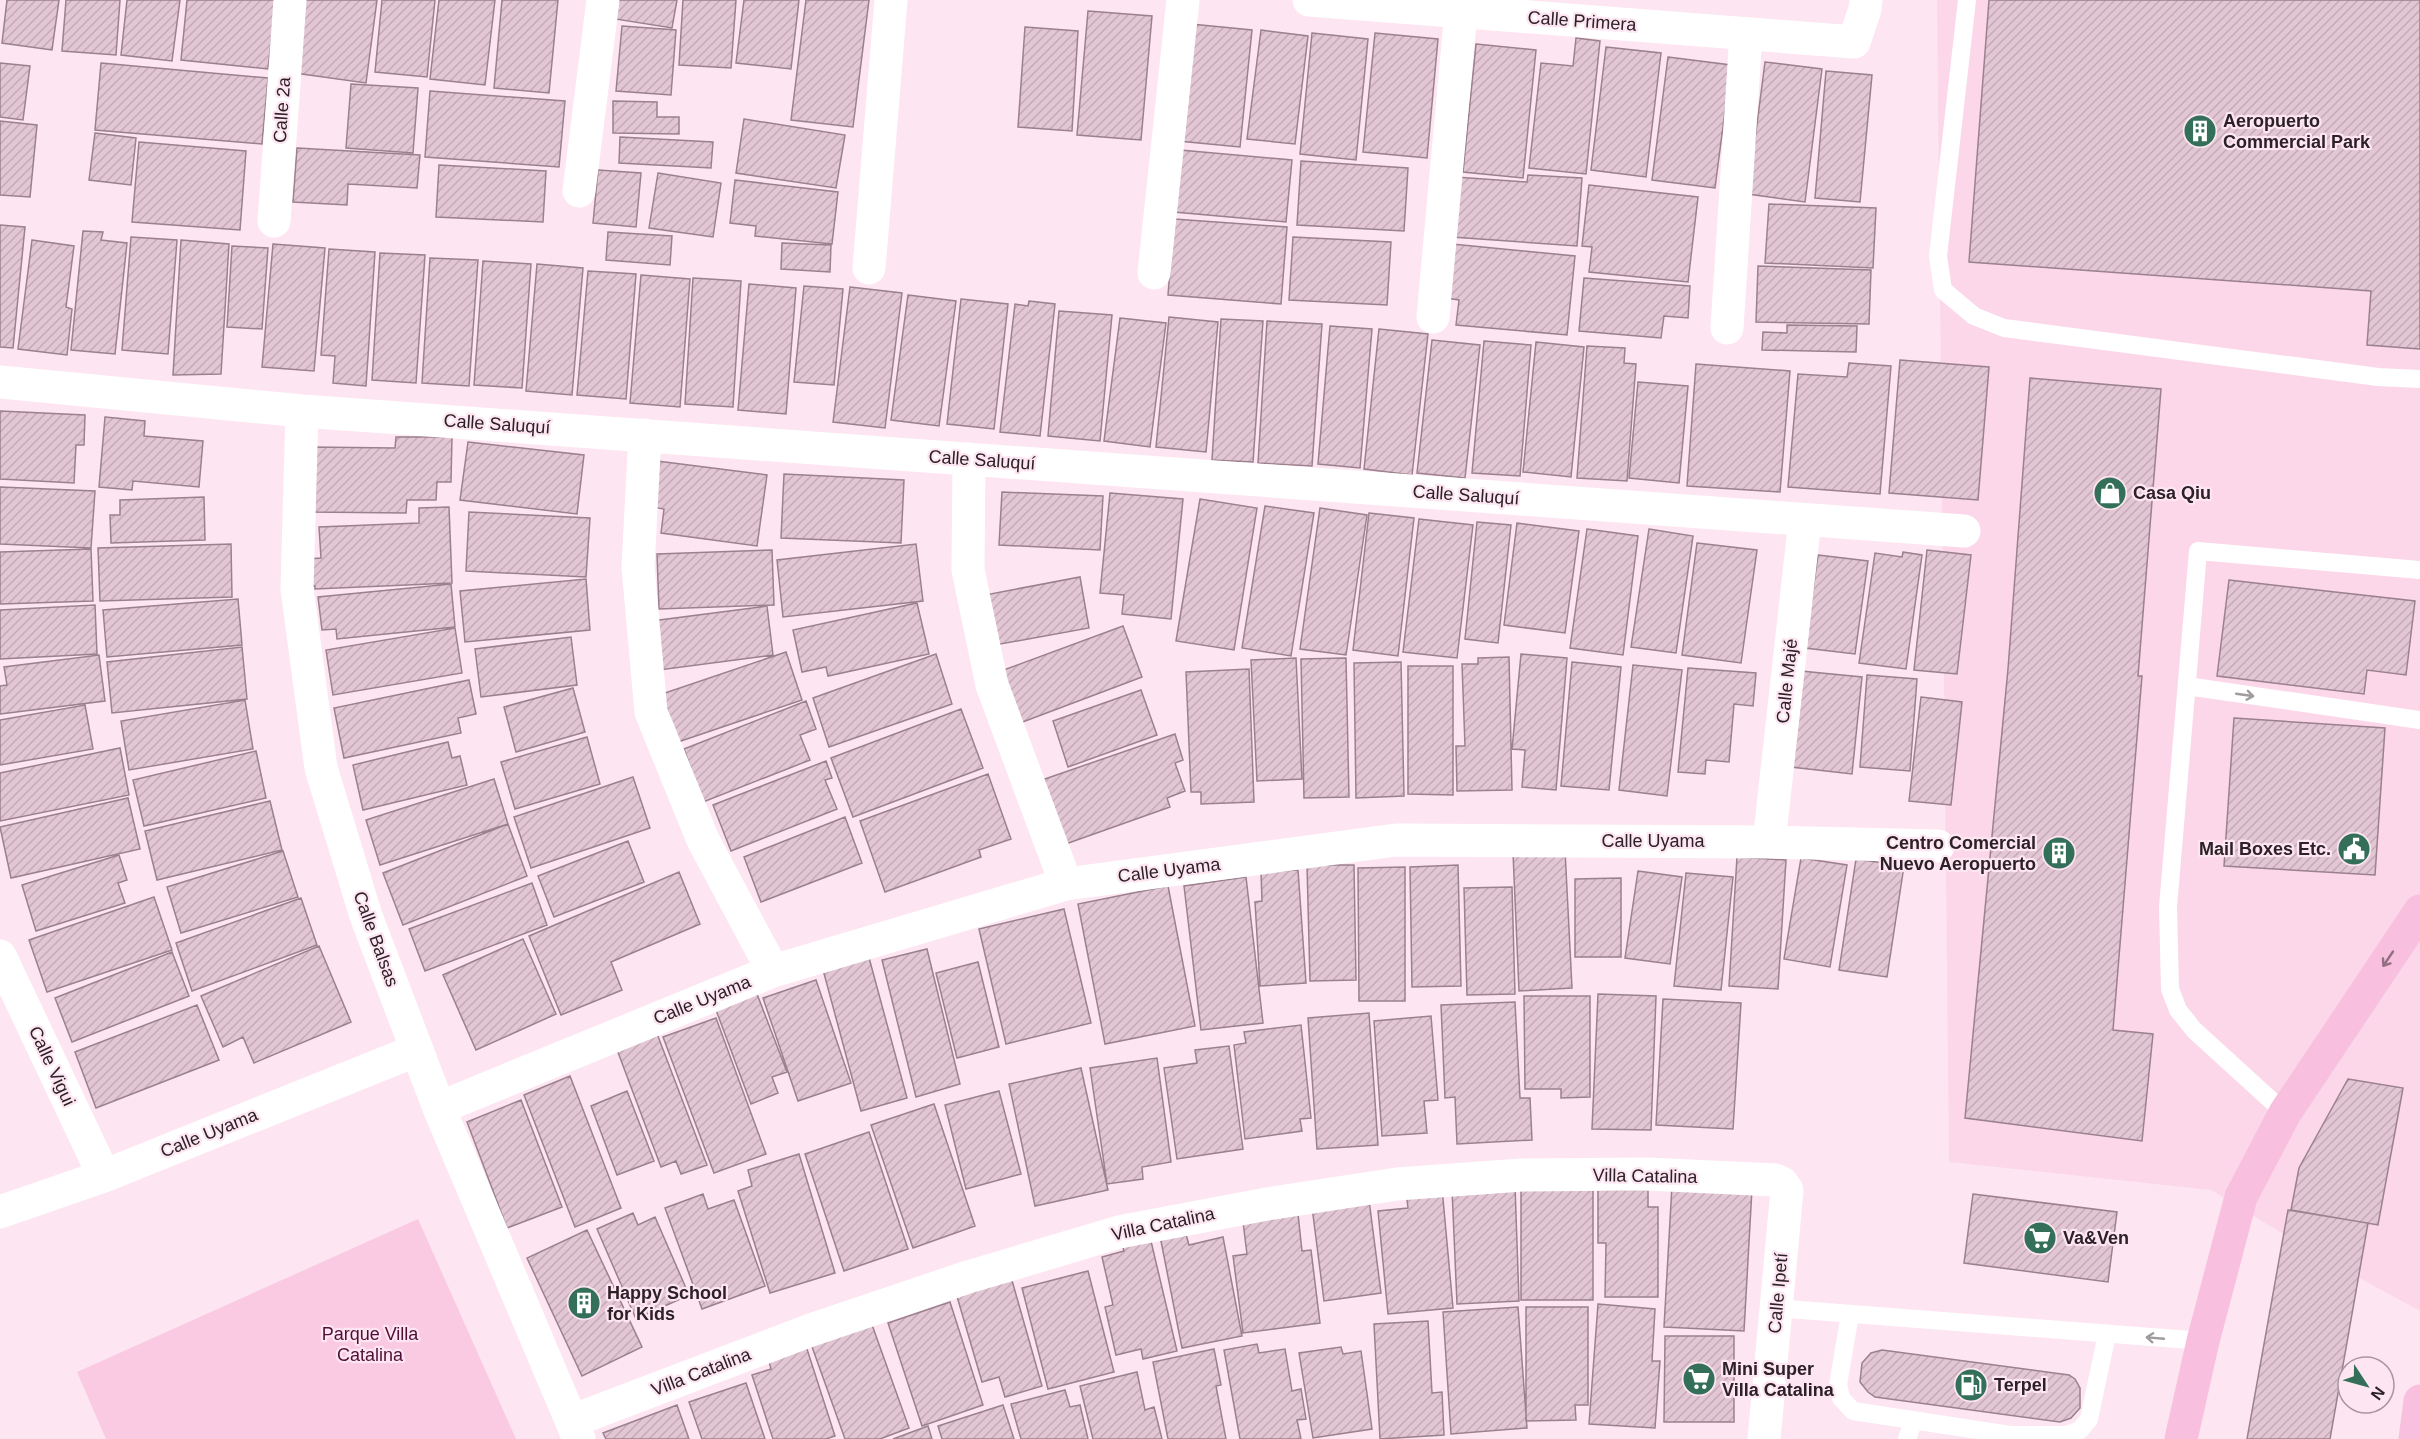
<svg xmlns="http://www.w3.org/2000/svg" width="2420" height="1439" font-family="Arial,sans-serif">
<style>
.built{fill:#fbd7e9}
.park{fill:#facae2}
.building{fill:url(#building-hatch);stroke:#9b808d;stroke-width:1.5}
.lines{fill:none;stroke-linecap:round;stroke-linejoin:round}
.lane{stroke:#fff;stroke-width:18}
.street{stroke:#fff;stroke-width:33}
.secondary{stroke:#fff;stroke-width:33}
.primary{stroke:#f9bfdf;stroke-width:33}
.oneway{stroke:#a09b9d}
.oneway2{stroke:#927082}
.labels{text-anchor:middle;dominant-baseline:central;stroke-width:4.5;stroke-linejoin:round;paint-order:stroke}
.street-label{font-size:18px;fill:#2c2126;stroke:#fde6f1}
.poi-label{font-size:18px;font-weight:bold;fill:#2c2126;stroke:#fde6f1;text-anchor:start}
.park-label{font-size:18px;fill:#500e37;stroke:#fde6f1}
</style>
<defs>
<pattern id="building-hatch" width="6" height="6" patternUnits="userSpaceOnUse" patternTransform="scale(1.5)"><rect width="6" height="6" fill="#e3c6d4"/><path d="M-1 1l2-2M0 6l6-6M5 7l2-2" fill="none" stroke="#c3aab6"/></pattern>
</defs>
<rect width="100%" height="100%" fill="#fde6f1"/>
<path class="built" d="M1937,0H2420V1311L2319,1256L2211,1190L1949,1162Z"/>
<path class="park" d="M418,1219L516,1439H106L77,1372Z"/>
<path class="building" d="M7,0H59L52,50L2,43Z
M66,0H120L116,55L62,51Z
M127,0H180L172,61L121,55Z
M187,0H276L268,69L181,60Z
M305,0H377L366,83L295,73Z
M382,0H435L427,77L375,72Z
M439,0H495L485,85L430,79Z
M502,0H558L549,93L494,88Z
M612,0H677L672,28L609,18Z
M683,0H736L731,68L679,65Z
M744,0H799L791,69L736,63Z
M806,0H869L853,127L791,120Z
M1989,0H2420V349L2367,345L2371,291L1969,262Z
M1088,11L1152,16L1141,140L1077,135Z
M1191,24L1252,30L1240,147L1178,141Z
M622,26L676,30L671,95L616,91Z
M1025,27L1078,31L1072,131L1018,127Z
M1261,30L1308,36L1295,144L1247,139Z
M1312,33L1368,39L1356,160L1300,154Z
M1375,33L1438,39L1427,158L1363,152Z
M1576,38L1600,41L1586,174L1529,168L1541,63L1573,66Z
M1476,44L1536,50L1523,178L1463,172Z
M1606,47L1661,53L1646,177L1591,170Z
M1668,57L1731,65L1715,188L1652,180Z
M1765,62L1822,69L1805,202L1748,194Z
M0,63L30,66L23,120L0,117Z
M101,63L268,78L262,144L95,130Z
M1826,71L1872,75L1860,202L1815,198Z
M351,84L418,88L413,153L346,148Z
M430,91L565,101L559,167L425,157Z
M613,101L657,102V117H679V134L613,133Z
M744,119L845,135L836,188L736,173Z
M0,121L37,125L30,197L0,195Z
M95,133L136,138L131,185L89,180Z
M620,137L713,142L711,168L619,163Z
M139,142L246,151L240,230L132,222Z
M297,148L420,155L417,188L348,184L347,205L293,202Z
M1180,150L1292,160L1286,222L1174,212Z
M1301,161L1408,168L1404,231L1297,225Z
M439,165L546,171L543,222L436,217Z
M598,170L641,173L636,227L593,223Z
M658,173L721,183L713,237L649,228Z
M1528,175L1582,178L1577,246L1452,237L1456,177L1527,182Z
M735,180L838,192L832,244L755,236L756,226L730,223Z
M1589,185L1698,197L1688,282L1589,272L1592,247L1582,246Z
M1769,204L1876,208L1873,268L1765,263Z
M1174,219L1287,227L1281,304L1168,295Z
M0,225L25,227L13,348L0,347Z
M83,231L103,232L101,240L127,243L115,354L71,350Z
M608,232L672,236L670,265L606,260Z
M131,237L177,240L168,354L122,350Z
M1293,237L1391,242L1387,305L1289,300Z
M32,240L74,246L66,307L72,309L67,355L18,349Z
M181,240L229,244L221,374L173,375Z
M782,243L831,245L830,272L781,269Z
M273,244L325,248L314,371L262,367Z
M1452,244L1575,256L1567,335L1456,325L1459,300L1446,298Z
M232,246L268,248L262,329L227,327Z
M329,249L375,252L366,386L333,383L335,356L321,355Z
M380,253L425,255L416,383L372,380Z
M430,258L478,260L469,386L422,383Z
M483,261L531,264L522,388L474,385Z
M537,264L583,268L572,395L526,391Z
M1758,266L1871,270L1869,324L1756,322Z
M588,271L636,274L626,399L577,395Z
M641,275L690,279L680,407L630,403Z
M693,278L741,281L733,407L685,404Z
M1584,278L1690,286L1688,318L1664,316L1661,338L1579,331Z
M749,284L796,288L786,414L738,410Z
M804,286L843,289L834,385L794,382Z
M850,287L902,293L885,428L833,422Z
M908,295L956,301L939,426L891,420Z
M961,299L1008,304L994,429L947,424Z
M1029,301L1055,304L1040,436L1000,432L1015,304L1028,306Z
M1059,311L1112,315L1100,441L1048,436Z
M1169,317L1218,322L1206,452L1156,447Z
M1120,318L1166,323L1150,447L1104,441Z
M1221,319L1263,321L1253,462L1212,460Z
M1267,321L1322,324L1312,466L1258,463Z
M1787,325L1857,326L1856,352L1762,350L1763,332L1787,333Z
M1330,326L1372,329L1360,468L1318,464Z
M1379,329L1428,334L1412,475L1364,469Z
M1432,340L1480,345L1465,478L1417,473Z
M1484,341L1531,345L1520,476L1472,473Z
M1536,342L1584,347L1571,477L1523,472Z
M1587,346L1625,348L1624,363L1636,364L1627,481L1577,478Z
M1900,360L1989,367L1978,500L1889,493Z
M1849,363L1891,366L1880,494L1788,487L1798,374L1847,377Z
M1696,364L1790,371L1780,492L1687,486Z
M2030,378L2161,389L2138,676H2142L2113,1030L2153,1034L2142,1141L1965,1118L2008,669Z
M1638,382L1688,386L1679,483L1629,478Z
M0,411L85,415L84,445H76L74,483L0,479Z
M105,417L145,421L144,436L203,441L199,487L133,481L132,490L99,487Z
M396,437H452L451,482H437L436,500H407L406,513L309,512L310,447L395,448Z
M468,442L584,455L577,514L460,500Z
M657,461L767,475L757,546L661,533L664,509L652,507Z
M784,474L904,480L901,543L781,538Z
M0,487L95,491L91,548L0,544Z
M1002,492L1103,496L1100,550L999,545Z
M1110,493L1183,499L1171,619L1122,614L1124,595L1100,593Z
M204,497L205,540L111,543L110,515H120V500Z
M1200,499L1257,508L1234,650L1176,641Z
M1265,506L1314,513L1291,656L1242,648Z
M449,507L452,583L315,589V586H308L307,559L321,558L319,527L419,523V508Z
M1320,508L1367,515L1346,655L1300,649Z
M469,512L590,518L586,577L466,571Z
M1369,513L1414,518L1398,656L1353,650Z
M1419,519L1473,525L1457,658L1403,652Z
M1477,522L1511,525L1498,643L1465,639Z
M1517,523L1579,531L1565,633L1504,625Z
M1587,529L1638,536L1623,655L1570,648Z
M1649,529L1693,536L1676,653L1631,647Z
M1697,543L1757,550L1741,663L1682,655Z
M231,544L232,597L100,601L98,548Z
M916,544L923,601L783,617L777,560Z
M91,549L93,601L0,604V552Z
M772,550L774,605L659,609L657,554Z
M1927,550L1971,555L1957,674L1914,670Z
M1903,552L1922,555L1906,669L1859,663L1875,553L1902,557Z
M1818,555L1868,561L1855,654L1805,648Z
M1080,577L1089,628L995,645L985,595Z
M586,579L590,630L465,642L460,591Z
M2229,580L2415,601L2406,675L2367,670L2364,694L2217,676Z
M451,584L455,627L337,639L336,629L322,630L318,597Z
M238,599L242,645L107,657L103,610Z
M917,603L929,654L828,676L826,667L802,672L793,630Z
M95,605L97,654L0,659V610Z
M767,606L773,655L659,670L652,621Z
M1123,626L1142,677L1020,723L1001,671Z
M455,628L462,673L333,695L326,650Z
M571,637L577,685L481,697L475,649Z
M242,647L247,699L112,713L107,662Z
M786,652L802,700L678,742L662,694Z
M936,654L952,704L829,747L813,698Z
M1521,654L1567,658L1556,790L1522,787L1525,750L1512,749Z
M99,655L105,701L0,714V686L7,685L4,667Z
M1509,657L1512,790L1457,791L1456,746H1465L1462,664H1478V658Z
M1296,658L1302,779L1257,781L1251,660Z
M1346,658L1349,797L1304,798L1301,659Z
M1401,662L1404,796L1356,798L1354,663Z
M1572,662L1621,667L1609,790L1561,786Z
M1633,665L1682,670L1667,796L1619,790Z
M1408,666H1453V795L1408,794Z
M1688,668L1756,673L1753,706L1734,704L1729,762L1706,760L1705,774L1678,772Z
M1249,669L1254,802L1201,804V792H1191L1186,672Z
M1801,671L1862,677L1852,774L1791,767Z
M1867,675L1917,679L1910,771L1860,767Z
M469,680L476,714L458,718L461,733L344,758L334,708Z
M573,688L585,732L516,752L504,707Z
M1141,690L1157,735L1068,767L1053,721Z
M1921,697L1962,702L1951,805L1909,801Z
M245,700L253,749L129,770L121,721Z
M806,701L816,729L800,735L810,760L703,802L684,749Z
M85,705L93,749L0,765V720Z
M961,709L983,768L853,817L831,758Z
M2234,718L2385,728L2375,875L2224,866Z
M1175,734L1183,760L1175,763L1185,791L1167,798L1170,807L1060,846L1039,781Z
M587,737L600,784L515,809L501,762Z
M448,742L452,758L460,756L467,785L363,810L353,765Z
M120,748L129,795L0,821V773Z
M256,751L266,798L144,826L133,780Z
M826,761L832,778L825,780L837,809L731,851L713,805Z
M988,774L1011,839L979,850L981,857L885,892L860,821Z
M633,777L650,828L531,868L514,817Z
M494,779L508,824L380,865L366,820Z
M128,798L140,849L11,878L0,827Z
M270,801L282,850L157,880L145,831Z
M845,817L862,863L761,902L744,857Z
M508,824L527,876L403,925L383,873Z
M628,841L644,882L554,917L538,876Z
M1565,850L1572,988L1519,991L1513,853Z
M283,851L298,897L181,933L167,887Z
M119,855L127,880L118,883L125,903L36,931L22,885Z
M1737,857L1786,860L1778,989L1729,986Z
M1801,858L1847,865L1830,967L1784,959Z
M1856,859L1904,866L1887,977L1839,970Z
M1307,865H1354L1356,980L1310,981Z
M1458,865L1461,986L1412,987L1410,867Z
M1405,867V1001H1359L1358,868Z
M1298,870L1306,983L1260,986L1255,902L1262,901L1261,872Z
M1638,871L1682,877L1670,964L1625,958Z
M679,872L700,924L611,962L622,990L561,1015L529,936Z
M1686,873L1733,877L1721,990L1674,986Z
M1246,877L1263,1023L1201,1030L1184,886Z
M1621,878V957H1575V879Z
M532,883L547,925L425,971L409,929Z
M1168,886L1195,1026L1105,1044L1078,904Z
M1512,887L1515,994L1467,995L1464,888Z
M154,897L172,950L47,992L29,940Z
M301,898L317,945L192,991L176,943Z
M1064,909L1091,1023L1006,1044L979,929Z
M523,939L556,1014L476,1050L443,975Z
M319,946L351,1022L254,1063L243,1037L223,1047L201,996Z
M927,949L960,1084L916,1097L882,960Z
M172,952L189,996L72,1042L55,998Z
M868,954L907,1098L861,1111L822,966Z
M978,962L999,1047L957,1058L936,973Z
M816,980L851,1083L798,1101L763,998Z
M757,994L787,1072L772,1077L778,1093L751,1104L716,1010Z
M1598,994L1656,996L1651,1130L1592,1129Z
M1524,996H1590V1097L1561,1098V1089H1525Z
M1663,999L1741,1003L1733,1129L1656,1125Z
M1515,1002L1520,1098H1530L1532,1140L1457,1144L1455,1097L1445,1098L1441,1005Z
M197,1005L219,1060L96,1108L75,1052Z
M1369,1013L1378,1145L1317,1149L1308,1018Z
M1431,1016L1438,1100L1424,1101L1427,1133L1382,1136L1374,1021Z
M716,1018L766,1154L714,1173L663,1037Z
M1301,1025L1311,1118L1300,1119L1302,1131L1245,1139L1234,1045L1246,1043L1244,1032Z
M656,1031L707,1165L681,1174L676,1161L661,1167L616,1047Z
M1229,1046L1243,1149L1177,1159L1164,1068L1197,1063L1195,1050Z
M1157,1058L1171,1162L1142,1167L1143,1179L1107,1184L1090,1068Z
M1081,1068L1108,1190L1035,1206L1009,1084Z
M570,1076L621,1208L575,1227L524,1095Z
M2348,1079L2403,1088L2378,1225L2291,1210L2299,1168Z
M627,1091L654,1161L617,1175L591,1106Z
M999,1091L1021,1174L966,1189L945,1105Z
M521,1100L562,1207L507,1228L467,1122Z
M934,1104L975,1226L913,1248L871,1125Z
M869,1132L908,1249L844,1271L805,1154Z
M799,1154L835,1273L770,1293L738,1191L752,1186L748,1170Z
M1515,1185L1519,1301L1457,1304L1452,1189Z
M1672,1185L1752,1189L1744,1331L1664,1327Z
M1593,1187V1300H1521V1188Z
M1442,1188L1453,1308L1388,1314L1378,1211L1408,1208L1406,1191Z
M1598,1190H1648V1207H1658V1297H1605L1606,1243H1598Z
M703,1194L708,1209L734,1200L765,1286L702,1309L665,1208Z
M1973,1194L2117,1212L2108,1282L1964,1263Z
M1369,1200L1381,1293L1324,1301L1312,1207Z
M2288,1210L2368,1223L2330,1439H2247Z
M633,1213L638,1225L655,1217L689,1295L636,1319L597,1229Z
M1298,1214L1302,1251L1311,1250L1320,1323L1243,1333L1233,1256L1247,1254L1243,1222Z
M587,1230L642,1347L582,1376L527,1258Z
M1185,1231L1189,1245L1223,1237L1242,1336L1182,1348L1160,1236Z
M1150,1237L1177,1351L1143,1359L1141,1349L1116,1355L1105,1307L1113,1305L1102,1257L1124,1251L1122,1244Z
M1088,1271L1114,1372L1048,1389L1022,1288Z
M1011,1277L1042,1386L1005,1397L999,1377L982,1382L956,1293Z
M950,1302L983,1405L922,1426L888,1323Z
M1598,1304L1655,1309L1652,1361H1660L1655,1428L1589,1424Z
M1518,1307L1527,1428L1451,1434L1443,1312Z
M1526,1307H1588V1405H1575L1576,1420L1526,1421Z
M1428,1321L1432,1393L1442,1392L1444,1435L1380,1439L1374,1324Z
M871,1322L909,1428L880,1439H845L811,1344Z
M1665,1336H1734V1422H1664Z
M1257,1344L1259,1353L1285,1349L1292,1391L1301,1389L1306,1419L1297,1420L1301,1439H1240L1224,1350Z
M806,1346L835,1436L826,1439H773L752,1375L771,1369L768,1358Z
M1341,1347L1343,1354L1361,1351L1372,1429L1313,1438L1299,1353Z
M1214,1349L1221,1385L1216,1386L1226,1439H1168L1153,1362Z
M1882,1350L2069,1375L2075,1379L2080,1388V1408L2071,1418L2060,1422L1875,1397L1868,1392L1860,1382L1862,1363L1871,1353Z
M1137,1372L1145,1410L1154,1407L1162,1439H1093L1080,1386Z
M746,1383L765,1439H702L689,1402Z
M1065,1390L1070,1407L1080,1405L1088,1439H1021L1011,1404Z
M677,1405L689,1439H606L603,1433Z
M1003,1405L1014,1439H942L938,1426Z
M928,1426L932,1439H893Z"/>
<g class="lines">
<path class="lane" d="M1967,0L1938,256L1943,290L1974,316L2004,328L2378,377L2420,379
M2187,686L2420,720
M2285,1113L2194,1030L2178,1010L2170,989L2168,907L2198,551L2420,570
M1776,1308L2203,1341
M1850,1314L1838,1385L1841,1398L1853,1411L2010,1435H2067L2080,1430L2089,1419L2107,1334
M1907,1439L1913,1422"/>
<path class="street" d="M579,191L603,0
M274,221L290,0
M869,268L891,0
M1154,273L1183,0
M1433,317L1462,0
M1727,328L1746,34
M0,382L302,411L1964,531
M302,411L297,589L321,768L366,916L439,1108L579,1439
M645,435L638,567L651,712L703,840L773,971
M969,459L968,570L992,685L1066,884
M1769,842L1805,520
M0,956L104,1176
M439,1108L773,971L1066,884L1396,840L1769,842L1938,846
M0,1212L104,1176L417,1050
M572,1421L811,1330L965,1278L1119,1232L1267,1204L1397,1184L1522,1175L1647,1174L1775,1180L1782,1183L1787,1190L1764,1439"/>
<path class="secondary" d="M1309,0L1854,42L1865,9L1866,0"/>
<path class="primary" d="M2181,1439L2203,1341L2241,1197L2285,1113L2420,911
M2415,1439L2420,1401"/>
</g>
<defs><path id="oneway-shaft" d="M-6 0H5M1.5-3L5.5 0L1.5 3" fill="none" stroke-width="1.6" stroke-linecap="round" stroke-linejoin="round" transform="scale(1.5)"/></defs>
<g class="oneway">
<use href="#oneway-shaft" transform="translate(2245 695) rotate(8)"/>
<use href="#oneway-shaft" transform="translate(2155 1338) rotate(-175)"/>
</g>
<use class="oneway2" href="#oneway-shaft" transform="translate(2388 959) rotate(124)"/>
<defs>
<symbol id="building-disc" viewBox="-11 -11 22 22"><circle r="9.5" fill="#346f59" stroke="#fde6f1"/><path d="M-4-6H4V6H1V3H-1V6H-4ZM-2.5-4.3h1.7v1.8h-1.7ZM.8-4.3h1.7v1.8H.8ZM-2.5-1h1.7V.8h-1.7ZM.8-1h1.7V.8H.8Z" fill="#fff"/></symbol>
<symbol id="shop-disc" viewBox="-11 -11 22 22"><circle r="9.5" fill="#346f59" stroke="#fde6f1"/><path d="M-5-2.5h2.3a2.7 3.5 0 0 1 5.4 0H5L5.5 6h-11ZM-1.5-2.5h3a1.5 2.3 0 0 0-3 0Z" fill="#fff"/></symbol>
<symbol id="civic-disc" viewBox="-11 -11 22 22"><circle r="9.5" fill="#346f59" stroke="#fde6f1"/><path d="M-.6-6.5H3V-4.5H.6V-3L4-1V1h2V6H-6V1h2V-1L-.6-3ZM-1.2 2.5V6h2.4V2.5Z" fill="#fff"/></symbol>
<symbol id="supermarket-disc" viewBox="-11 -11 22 22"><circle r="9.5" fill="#346f59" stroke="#fde6f1"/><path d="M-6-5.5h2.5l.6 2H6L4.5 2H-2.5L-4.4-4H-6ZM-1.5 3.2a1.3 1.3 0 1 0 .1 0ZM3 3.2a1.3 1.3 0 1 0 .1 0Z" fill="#fff"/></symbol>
<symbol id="fuel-disc" viewBox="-11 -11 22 22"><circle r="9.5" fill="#346f59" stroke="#fde6f1"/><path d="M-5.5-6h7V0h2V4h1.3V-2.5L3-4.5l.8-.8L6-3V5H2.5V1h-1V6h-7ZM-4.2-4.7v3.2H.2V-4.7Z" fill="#fff"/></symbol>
</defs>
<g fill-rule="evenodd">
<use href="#building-disc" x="2181" y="112" width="38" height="38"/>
<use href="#shop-disc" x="2091" y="474" width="38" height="38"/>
<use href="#civic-disc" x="2335" y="830" width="38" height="38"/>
<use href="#building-disc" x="2040" y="834" width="38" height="38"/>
<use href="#supermarket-disc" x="2021" y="1219" width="38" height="38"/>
<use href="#building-disc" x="565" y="1284" width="38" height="38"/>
<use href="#supermarket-disc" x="1680" y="1360" width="38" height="38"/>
<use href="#fuel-disc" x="1952" y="1366" width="38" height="38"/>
</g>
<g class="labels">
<g class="street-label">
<text transform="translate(1582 21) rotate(4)">Calle Primera</text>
<text transform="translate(282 110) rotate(-86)">Calle 2a</text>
<text transform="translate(497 424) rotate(4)">Calle Saluquí</text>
<text transform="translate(982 460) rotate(4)">Calle Saluquí</text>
<text transform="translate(1466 495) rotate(4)">Calle Saluquí</text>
<text transform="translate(1787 681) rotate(-84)">Calle Majé</text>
<text x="1653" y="841">Calle Uyama</text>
<text transform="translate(1169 870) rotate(-7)">Calle Uyama</text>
<text transform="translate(376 939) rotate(70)">Calle Balsas</text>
<text transform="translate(702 1000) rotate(-22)">Calle Uyama</text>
<text transform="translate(52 1066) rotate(65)">Calle Vigui</text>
<text transform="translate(209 1133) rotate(-22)">Calle Uyama</text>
<text transform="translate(1645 1176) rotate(1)">Villa Catalina</text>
<text transform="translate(1163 1224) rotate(-12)">Villa Catalina</text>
<text transform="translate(1778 1293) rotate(-85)">Calle Ipetí</text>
<text transform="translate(701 1372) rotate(-21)">Villa Catalina</text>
</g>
<g class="poi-label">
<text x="2223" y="121">Aeropuerto<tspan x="2223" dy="21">Commercial Park</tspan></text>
<text x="2133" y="493">Casa Qiu</text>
<text x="2036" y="843" text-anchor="end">Centro Comercial<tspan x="2036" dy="21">Nuevo Aeropuerto</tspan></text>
<text x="2331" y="849" text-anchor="end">Mail Boxes Etc.</text>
<text x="2063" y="1238">Va&amp;Ven</text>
<text x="607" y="1293">Happy School<tspan x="607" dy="21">for Kids</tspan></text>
<text x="1722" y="1369">Mini Super<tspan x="1722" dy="21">Villa Catalina</tspan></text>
<text x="1994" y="1385">Terpel</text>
</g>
<g class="park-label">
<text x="370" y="1334">Parque Villa<tspan x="370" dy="21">Catalina</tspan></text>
</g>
</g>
<g transform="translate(2366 1385) rotate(126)"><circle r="28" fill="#fde6f1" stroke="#a997a0" stroke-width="1.5"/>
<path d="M0-4.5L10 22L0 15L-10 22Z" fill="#346f59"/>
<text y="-9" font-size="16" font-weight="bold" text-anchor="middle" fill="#2c2126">N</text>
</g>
</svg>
